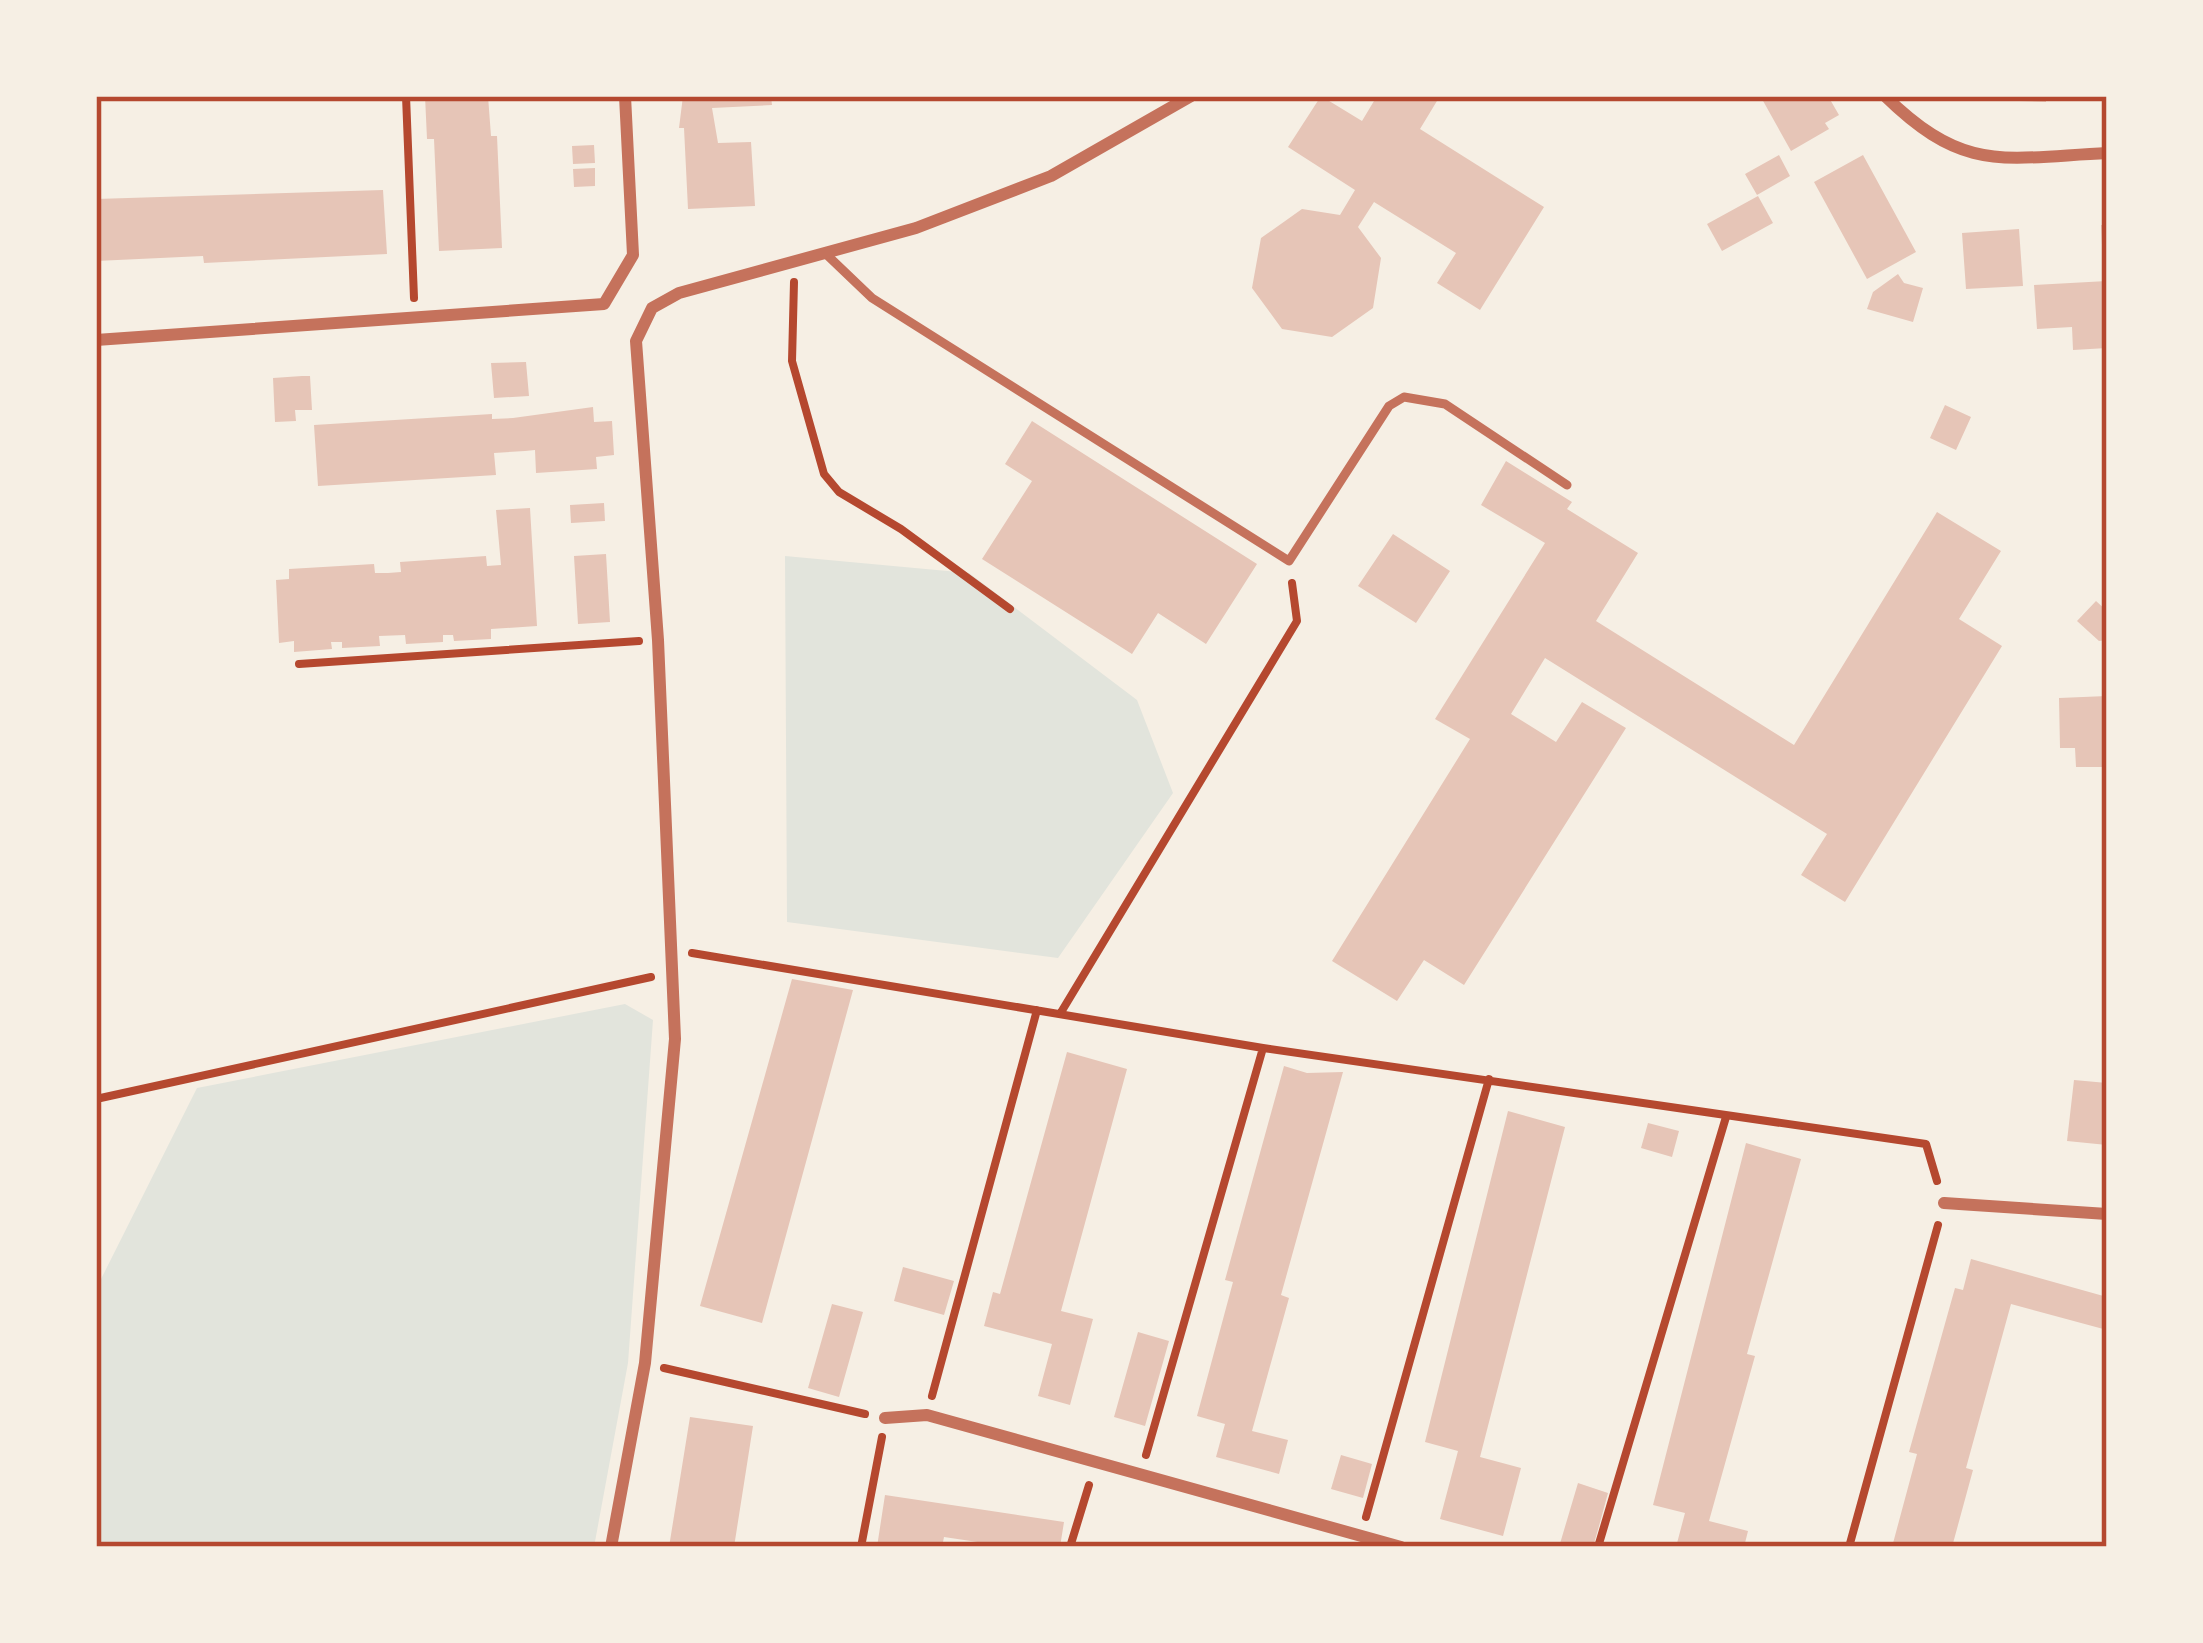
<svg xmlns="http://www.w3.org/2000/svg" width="2203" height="1643" font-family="Quicksand,sans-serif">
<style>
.green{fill:#e2e4dc}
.building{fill:#e6c5b7}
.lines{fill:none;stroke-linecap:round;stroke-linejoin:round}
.path{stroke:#b5482f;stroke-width:8}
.service{stroke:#c5725c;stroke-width:9}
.minor{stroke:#c5725c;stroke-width:12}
.neatline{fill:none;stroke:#b5482f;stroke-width:4.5}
</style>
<rect width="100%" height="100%" fill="#f6efe4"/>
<path class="green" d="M785,556L969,573L1137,700L1173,793L1058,958L787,922Z
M625,1004L653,1020L628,1363L594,1547H96V1289L197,1088Z"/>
<path class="building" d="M425,96H488L491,136H497L502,248L439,251L434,139H427Z
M683,96H771L772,105L712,108L718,143L751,142L755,206L688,209L684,128H679Z
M1321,96L1362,121L1377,96H1440L1420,129L1544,207L1480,310L1437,283L1456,253L1374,202L1358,227L1381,258L1373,308L1332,337L1282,329L1252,288L1261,238L1302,209L1340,215L1355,190L1288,147Z
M1768,96H1828L1839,115L1825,123L1829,129L1791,151L1762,99Z
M1991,96H2046V102L1991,100Z
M594,145L595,163L573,164L572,146Z
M1779,155L1790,176L1757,195L1745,174Z
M1863,155L1916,252L1867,279L1814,182Z
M595,168V186L574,187L573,169Z
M383,190L387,254L204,263L203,256L96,261V199Z
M1758,196L1773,223L1722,251L1707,224Z
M2101,225H2107V264H2103Z
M2019,229L2023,286L1966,289L1962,233Z
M1898,274L1904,283L1923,288L1913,322L1867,309L1873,292Z
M2107,281V348L2073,350L2072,327L2037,329L2034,285Z
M526,362L529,396L494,398L491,363Z
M302,376H310L312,410H295L296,421L275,422L273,378Z
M1945,405L1971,417L1956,450L1930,438Z
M593,407L594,422L612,421L614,455L596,457L597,469L536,473L535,450L525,451L494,453L496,475L318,486L314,425L492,414V419L513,418Z
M1032,421L1257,564L1206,644L1158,613L1132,654L982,559L1032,481L1005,464Z
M1506,461L1572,502L1567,509L1638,553L1596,621L1794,745L1937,512L2001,551L1959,619L2002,646L1845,902L1801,875L1827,834L1545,658L1511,714L1556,742L1582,702L1626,728L1464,985L1424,960L1397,1001L1332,961L1470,739L1435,719L1545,543L1481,505Z
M604,503L605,521L571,523L570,505Z
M530,508L537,626L491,629V639L454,641L453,635H443V642L406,644L405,635L379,636L380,646L342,648V642H331L332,649L294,652V641L279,643L276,580L289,579V569L374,564L375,573H388L401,572L400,562L486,556L487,566L501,565L496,510Z
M1393,534L1450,571L1416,623L1358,586Z
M606,554L610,622L578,624L574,556Z
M2096,601L2107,611V640L2099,641L2077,621Z
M2107,696V767H2076L2075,748H2060L2059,698Z
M792,979L853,990L762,1323L700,1306Z
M1067,1052L1127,1069L1061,1311L1093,1319L1070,1405L1038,1396L1052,1344L984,1326L993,1292L1000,1294Z
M1284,1066L1307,1073L1343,1072L1281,1295L1289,1298L1252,1431L1288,1440L1279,1474L1216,1457L1225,1424L1197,1416L1233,1282L1225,1280Z
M2074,1080L2107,1083V1145L2067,1141Z
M1508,1111L1565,1127L1480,1457L1521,1468L1503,1536L1440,1519L1458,1451L1425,1442Z
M1648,1123L1679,1131L1672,1157L1641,1148Z
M1746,1143L1801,1159L1747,1354L1755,1356L1709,1521L1748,1531L1744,1547H1676L1685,1513L1653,1505Z
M1971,1259L2107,1297V1330L2011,1304L1966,1468L1973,1470L1952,1547H1892L1917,1454L1909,1452L1955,1288L1963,1290Z
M903,1267L954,1281L944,1315L894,1301Z
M832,1304L863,1312L839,1397L808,1388Z
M1138,1332L1169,1341L1145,1426L1114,1417Z
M690,1417L753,1426L734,1547H669Z
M1341,1455L1372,1464L1363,1498L1331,1489Z
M1578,1483L1608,1493L1599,1526L1593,1547H1559Z
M885,1495L1064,1522L1060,1547H1011L944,1537L942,1547H877Z"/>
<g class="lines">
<path class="path" d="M406,96L414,298
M794,282L792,361L824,474L839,492L901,529L1010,609
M299,664L639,641
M692,953L1263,1048L1926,1144L1937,1181
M1060,1014L1297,621L1292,583
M96,1099L651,977
M664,1368L865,1414
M932,1396L1037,1010
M1146,1455L1263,1048
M1366,1517L1489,1079
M861,1547L882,1437
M1070,1547L1089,1485
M1598,1547L1726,1117
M1849,1547L1938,1225"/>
<path class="service" d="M827,255L872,298L1289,561L1389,406L1404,397L1445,404L1567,485"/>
<path class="minor" d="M1885,96C1965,174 2003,158 2107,153
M96,340L604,304L633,255L625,96
M1944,1203L2107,1214
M885,1418L927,1415L1401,1547
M611,1547L645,1363L675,1039L658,640L636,341L652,308L679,293L916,228L1051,176L1191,96"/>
</g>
<rect width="2203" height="1643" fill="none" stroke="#f6efe4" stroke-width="198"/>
<rect x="99" y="99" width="2005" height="1445" class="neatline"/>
</svg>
